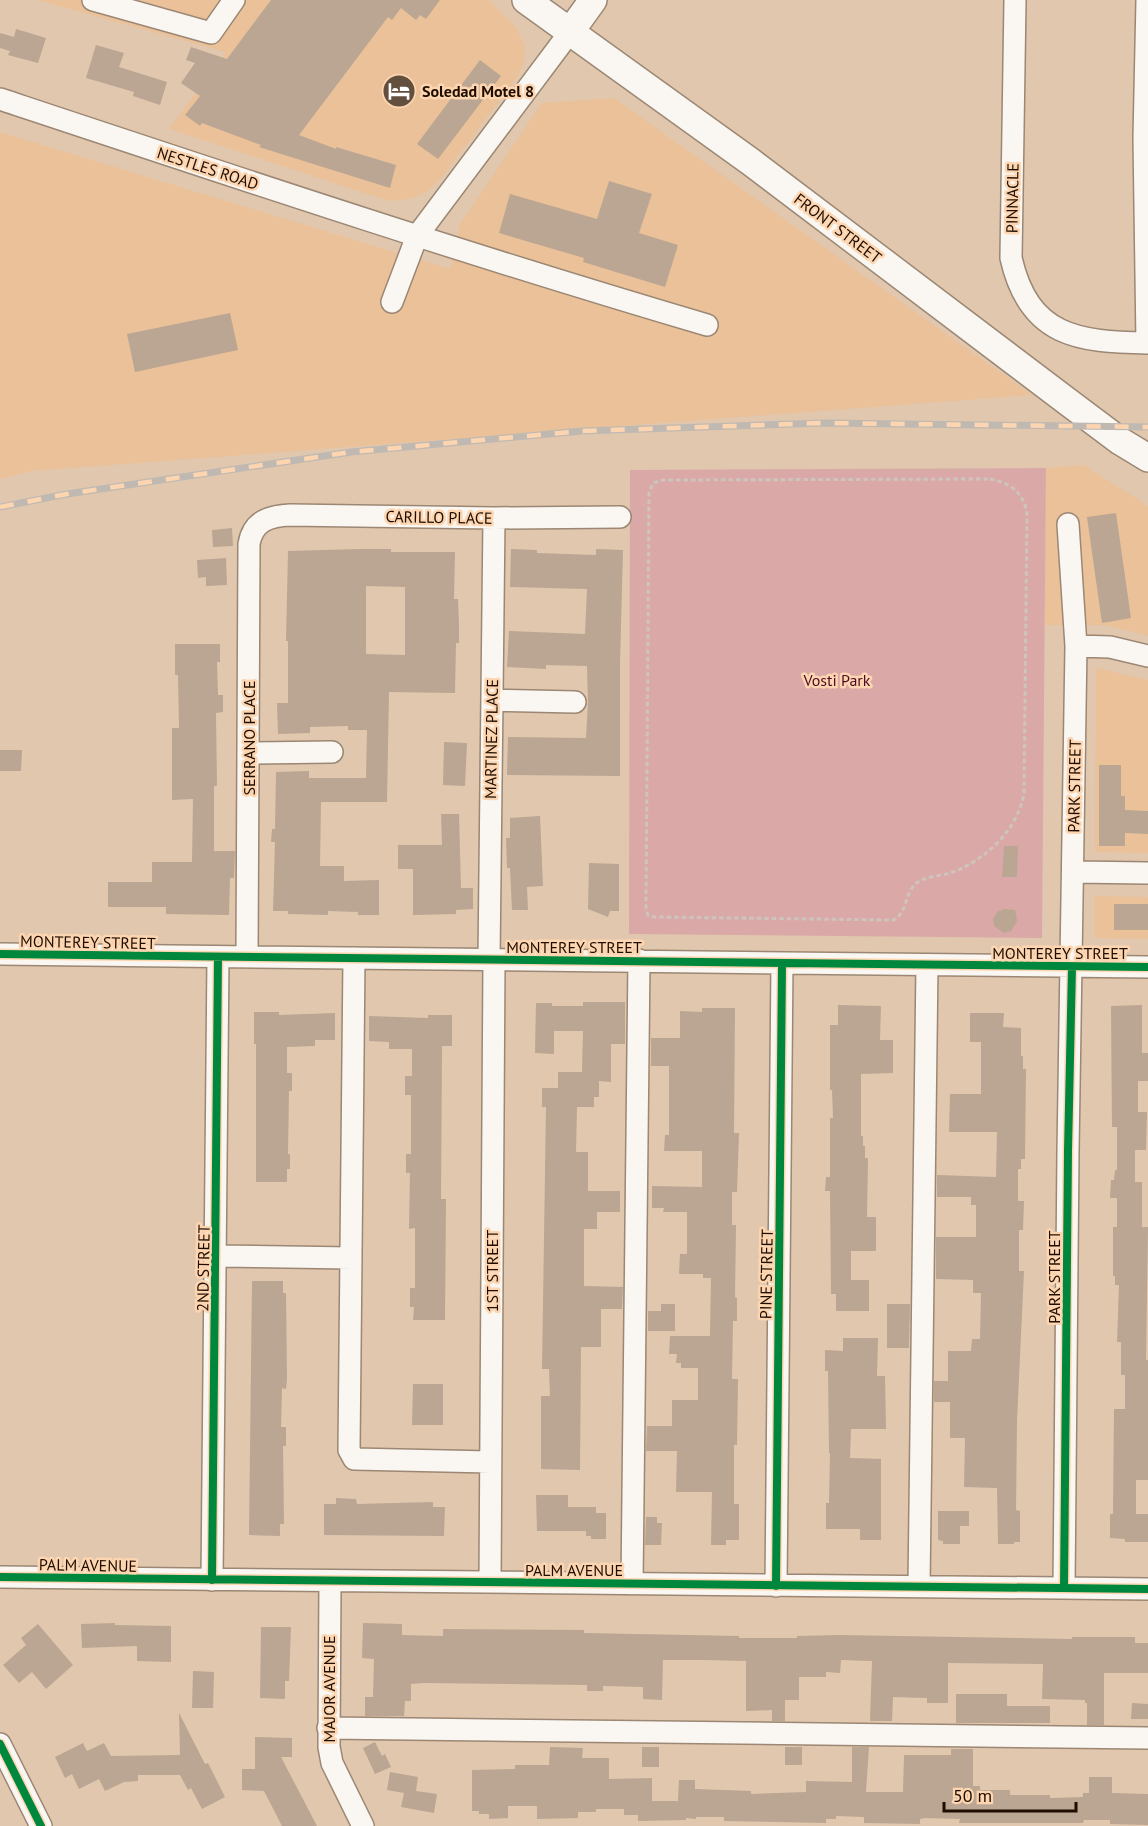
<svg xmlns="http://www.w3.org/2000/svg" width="1148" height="1826" font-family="'PT Sans',sans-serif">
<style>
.built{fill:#eac199}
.green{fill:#daa9a7}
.building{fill:#baa692;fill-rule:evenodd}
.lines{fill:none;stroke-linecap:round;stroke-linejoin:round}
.minor-casing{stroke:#9b8773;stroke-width:24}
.major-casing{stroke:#9b8773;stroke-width:30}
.path{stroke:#cdc4bd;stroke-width:3;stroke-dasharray:4.5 3;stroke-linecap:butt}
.minor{stroke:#faf7f3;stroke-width:21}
.major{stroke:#faf7f3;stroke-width:27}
.rail-casing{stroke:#c0b9b2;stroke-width:7}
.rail{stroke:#fdd6b1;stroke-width:4.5;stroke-dasharray:14;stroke-linecap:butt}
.cycleway-casing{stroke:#fdd6b1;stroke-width:11}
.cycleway{stroke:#00873e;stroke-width:8}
.labels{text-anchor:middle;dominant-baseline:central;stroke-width:5;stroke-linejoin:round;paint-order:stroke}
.poi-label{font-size:16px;font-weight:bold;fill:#1f0e00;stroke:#fdd6b1;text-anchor:start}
.street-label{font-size:16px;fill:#1f0e00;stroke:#fdd6b1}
.park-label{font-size:16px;fill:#4d0a23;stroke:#fdd6b1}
</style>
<rect width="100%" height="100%" fill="#e1c7ae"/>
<path class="built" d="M37,0H489L516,27L525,47L524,61L518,76L439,181L426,192L411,199L389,201L169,129L226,52Z
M614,98L1032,395L32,471L0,479V132L450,269L460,225L542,103Z
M1084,465L1148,506V636L1105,625H1045L1046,468Z
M1096,668L1148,680V853L1095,852Z
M1095,896L1148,897V939L1095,938Z"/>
<path class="green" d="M1046,468L1042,938L629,934L630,470Z"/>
<path class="building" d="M271,0H440L426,19L420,15L416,20L401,8L392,20L388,17L299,135L336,149V147L396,165L390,188L259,147L261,145L202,123L200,126L185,115L200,96L181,83L195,63L186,60L191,47L227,59Z
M16,29L46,38L38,63L8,55L10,51L0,48V33L14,37Z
M96,45L124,53L119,67L167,82L160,105L133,96L134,92L86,78Z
M480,60L501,76L438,159L417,144Z
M609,181L652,194L639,233L678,245L665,287L583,262L584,258L499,233L510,194L597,219Z
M230,313L238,350L135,372L127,334Z
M1116,513L1131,618L1102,623L1087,517Z
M232,528L233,546L213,547L212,530Z
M360,549H391V552H455L454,599H458L459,625V643H456L455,693L389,692L387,802H321L320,866H344V881L379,880V915H358V912L328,911V915L288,914V911H273L275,842H271L272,829H275L276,772L309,771V778H366L367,730H348V726L310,727V733L278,734L277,703H288V641H286L288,551ZM366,586L405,587V655L366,654Z
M511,549L537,550V553L596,555V549L623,550L620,664V776L507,775L508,737L586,738L588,702L587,666L546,665V669L507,667L509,631L585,634L587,589L510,587Z
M226,558L227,585L206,586V577L198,578L197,560Z
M175,644H220V662H217L218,695H223V712L216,713L217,786H214V851H235L234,878H230L229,915L166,914V907H108V882H152V862H192L193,799L172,800V728H179L178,675H175Z
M444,742L467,743L465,786L443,785Z
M0,750H22L21,771H0Z
M1099,765H1121V796H1125V810L1148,811V834L1125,833V846H1099Z
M441,814H459L461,888H473V909L456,910V914L413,915V869H398V845H442Z
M540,816L543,886L527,887L528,910H512L510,868H507L506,838H510V818Z
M1004,846H1018L1017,877H1002Z
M589,863L619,864V911H610L608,917L588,909Z
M1114,904H1148V930H1114Z
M1004,909L1015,910L1017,921L1011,931L1004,933L994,926L993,919L997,912Z
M583,1002H625V1044H611V1082L599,1081V1097H594V1107H577L576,1152H588V1191H620V1212H597V1229H584V1286L623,1287L622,1309H601V1347H581L580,1470L541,1469V1396H550L549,1369H542L546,1107H542V1088H558V1072H582L583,1031H554V1054L535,1053L536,1003H552V1006H583Z
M838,1005L881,1006L880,1040H893V1073L861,1074V1136H863V1146H865V1158H868L867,1217H876V1251H851V1280H869V1311H836V1294H831L830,1191H825L826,1177H830V1118H833L832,1090H830V1025H838Z
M1142,1005V1053H1148V1081H1138V1112H1147L1146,1150H1135V1182H1142V1227H1148L1146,1360H1148V1480H1136V1514H1148V1542H1125V1539L1110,1538V1514H1113L1114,1409H1125V1375H1121V1342H1117L1119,1285H1115V1276H1113V1227H1117V1198H1110L1111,1180H1114L1115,1170H1117V1127H1112L1111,1006Z
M702,1008H735L734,1133H739L737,1192H732V1225H736L735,1297L737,1298V1321H733L732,1379H738L737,1445H734V1504H739V1540H726V1545H711L712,1492H676L677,1451H646L647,1426H672V1400H698V1368H681V1363H676L677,1354H669L670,1336H710L711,1278H703V1274H679L680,1254H687V1212H663L664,1208H652V1186L702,1187V1151H664L665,1135H669V1066H651V1038H680V1011L702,1012Z
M254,1012H279V1015L335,1013V1040H315V1046L287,1047V1073H292V1091H289L288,1154H290V1169H287V1182H256V1044H254Z
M970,1013H1004L1003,1027L1021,1028V1056H1023V1069H1026L1025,1159H1021V1169H1018V1201H1024L1023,1230H1019V1271H1024L1017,1420L1016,1510L1020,1511V1542H1014V1544H998L997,1488L964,1487L965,1438H950V1402H934V1381H948V1351H971L972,1339H980L981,1293H973V1280L936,1279V1237H976V1205H971V1197H937V1175L996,1177L997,1132H949L950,1094H981V1042H970Z
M428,1015H452V1046H442L441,1199H446L445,1320H413L414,1307H410V1288H415V1228L409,1229L410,1173H406V1154H411V1095H405V1076H412V1049H389V1042L369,1041V1016L428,1018Z
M252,1281H283V1293H286L287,1379L286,1389L282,1388L281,1427H286V1446H283L284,1524H280V1536L249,1535Z
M661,1304H675V1331H648V1311H661Z
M887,1304H910L909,1348H887Z
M843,1338H878L877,1376H885L886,1429H851L850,1458L881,1459V1540H860V1529H826V1503H829L830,1453H829L828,1371H825V1350L843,1351Z
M413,1384H443V1425H412Z
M536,1495H568V1507H596V1513H606V1539H591V1536H586V1531H537Z
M336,1498L356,1499L357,1504L433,1502V1507H445L444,1536L324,1535V1504H336Z
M938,1511H969V1526H960V1544H943V1541L938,1540Z
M646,1517H657V1523H662L661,1545H645Z
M115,1623V1625L171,1626V1662L137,1661V1646L82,1648L81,1624Z
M363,1623L402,1624V1635L443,1636V1629L584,1630V1633L739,1636V1638H797V1636L838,1635L1072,1639V1637H1135V1643H1148V1673H1104V1725H1087V1703H1085V1700L1042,1699L1043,1664L948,1663V1703H927V1698L893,1697L892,1721H870L872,1661L841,1660L840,1673L826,1672V1677H799V1700H785V1721H772V1710L746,1711V1661L705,1660H663L662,1700L643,1699V1687L603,1686V1691H587V1685L423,1683L411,1684V1701H405L404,1716H365V1697H373L374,1659L362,1658Z
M38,1624L73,1665L46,1689L32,1672L19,1683L3,1665L26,1645L21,1638Z
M261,1627H291L289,1681H285V1699L260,1698Z
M193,1671L214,1672L213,1708H192Z
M956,1694H1007V1706H1050V1723H956Z
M1132,1703L1148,1704V1719H1131Z
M179,1713L205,1764L208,1763L225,1797L202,1809L191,1788L188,1790L180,1775H138V1781L124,1782L105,1791L99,1779L79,1789L72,1774L65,1778L55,1757L83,1743L87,1751L104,1743L111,1756L180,1755Z
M255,1737L292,1738V1757H281L317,1826H282L264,1791L242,1790V1769H255Z
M375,1742L382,1756L385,1754L391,1767L375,1774L363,1748Z
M550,1747L583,1748L582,1758H609V1779L652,1778V1801H678L679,1780H695V1789L751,1791V1794L806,1792V1781L852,1782V1747H869L866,1792H903L904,1755H951V1749H973V1786H980V1790H1010V1795H1050V1798L1083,1797V1793H1089V1777H1112V1793L1148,1794V1825L1110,1824V1820H1084L1083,1823H959L960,1819L925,1818L920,1819V1824L864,1823V1817L836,1816V1819H826V1823L724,1821V1817H696V1819L686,1818V1820L638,1821V1815H624V1809H596V1812H578V1818L537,1819V1806H508V1818L489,1819V1814H479V1811H472V1770L515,1769V1765H549Z
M642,1747H659V1767H642Z
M785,1747H802V1765H785Z
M390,1772L418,1777L416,1791L437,1794L434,1813L401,1807L404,1793L387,1790Z"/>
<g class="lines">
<defs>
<path id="minor" d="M93,0L211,33L234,0
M1015,0L1011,258C1029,337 1078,342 1148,343
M1147,0L1144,138L1147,343
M0,99C235,177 469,255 707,325
M392,302L417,236L570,32
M1076,646L1110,647L1148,656
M492,700L575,702
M249,753L332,752
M1073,872L1148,873
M0,954L1148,967
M247,957L249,544C253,521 269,516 290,515L494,518L620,517
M354,958L349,1450L354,1459L490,1462
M489,960L494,518
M217,1256L351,1258
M0,1577L1148,1589
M212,1580L218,957
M330,1581L329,1747L332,1763L363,1826
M490,1582L494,960
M632,1584L639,960
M776,1586L782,964
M919,1586L927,965
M1064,1588L1068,1151L1076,646L1068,524
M328,1728L1148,1738
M0,1744L41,1826"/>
<path id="major" d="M526,0L751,162L1068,402L1120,441L1148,458
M570,32L593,0"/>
</defs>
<use href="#minor" class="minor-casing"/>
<use href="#major" class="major-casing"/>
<path class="path" d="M990,479C1011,483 1023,492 1027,513L1024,793C1018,829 987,859 953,872C942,876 927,876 918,882C904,891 908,914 893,920L654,917L648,915L646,909L649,493L653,483L663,480Z"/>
<use href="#minor" class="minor"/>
<use href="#major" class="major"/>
<defs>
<path id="rail" d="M0,507L67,494L351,452L582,431L824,423L1148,427"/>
</defs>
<use href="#rail" class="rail-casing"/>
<use href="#rail" class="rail"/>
<defs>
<path id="cycleway" d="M0,954L1148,967
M0,1577L1148,1589
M212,1580L218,957
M776,1586L782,964
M1064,1588L1068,1151L1072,967
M0,1744L41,1826"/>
</defs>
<use href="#cycleway" class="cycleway-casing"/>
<use href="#cycleway" class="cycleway"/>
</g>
<defs>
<symbol id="hotel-disc" viewBox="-11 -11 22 22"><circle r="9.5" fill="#634f3d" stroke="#fdd6b1"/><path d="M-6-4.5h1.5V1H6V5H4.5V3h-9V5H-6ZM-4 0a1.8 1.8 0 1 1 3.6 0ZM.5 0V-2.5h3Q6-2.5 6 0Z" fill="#fff"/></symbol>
</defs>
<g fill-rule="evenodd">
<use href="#hotel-disc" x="380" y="72" width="38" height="38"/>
</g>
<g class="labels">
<g class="poi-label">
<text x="422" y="91">Soledad Motel 8</text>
</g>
<g class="street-label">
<text transform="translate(208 168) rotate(18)">NESTLES ROAD</text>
<text transform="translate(1012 198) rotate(-89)">PINNACLE</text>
<text transform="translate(838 228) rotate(37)">FRONT STREET</text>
<text transform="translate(439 517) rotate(1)">CARILLO PLACE</text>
<text transform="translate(249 738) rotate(-90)">SERRANO PLACE</text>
<text transform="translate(491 739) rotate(-89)">MARTINEZ PLACE</text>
<text transform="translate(1074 786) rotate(-89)">PARK STREET</text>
<text transform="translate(88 942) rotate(1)">MONTEREY STREET</text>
<text x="574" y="947">MONTEREY STREET</text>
<text x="1060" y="953">MONTEREY STREET</text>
<text transform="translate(203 1268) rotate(-89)">2ND STREET</text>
<text transform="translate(492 1271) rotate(-90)">1ST STREET</text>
<text transform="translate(766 1274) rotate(-89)">PINE STREET</text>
<text transform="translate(1054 1277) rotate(-90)">PARK STREET</text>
<text transform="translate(88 1565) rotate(1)">PALM AVENUE</text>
<text x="574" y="1570">PALM AVENUE</text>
<text transform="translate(329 1689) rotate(-90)">MAJOR AVENUE</text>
</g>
<g class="park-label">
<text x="837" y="680">Vosti Park</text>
</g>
</g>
<path d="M944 1802v9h132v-9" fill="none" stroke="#1f0e00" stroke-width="3"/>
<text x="953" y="1802" font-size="18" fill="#1f0e00" stroke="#fdd6b1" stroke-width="4.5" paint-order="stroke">50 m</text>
</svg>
